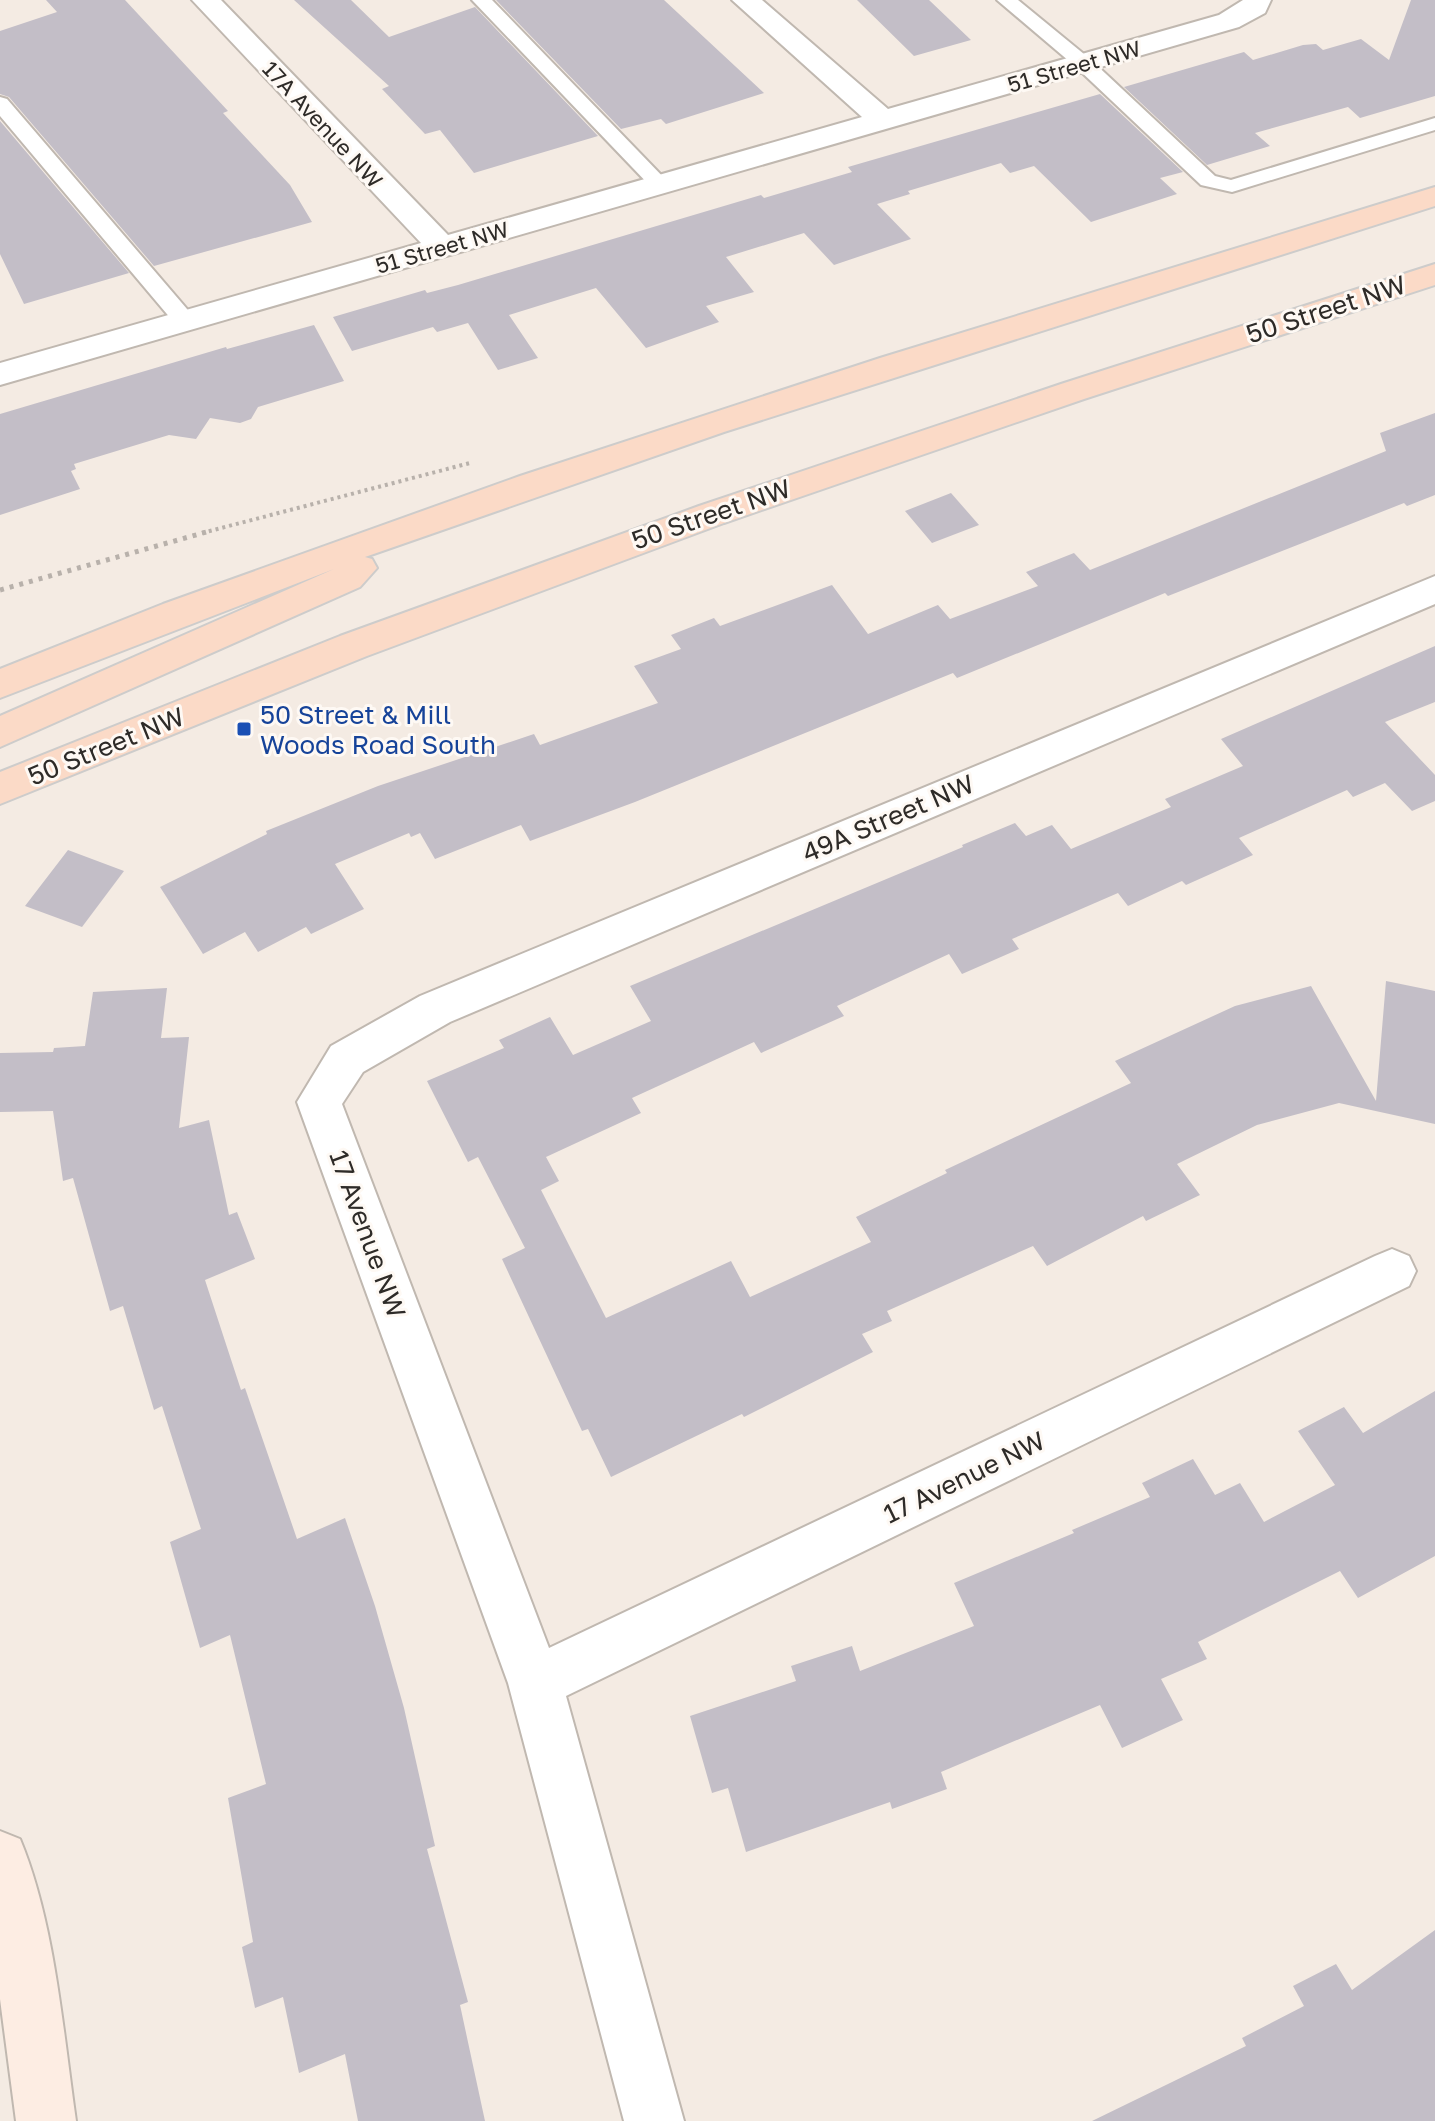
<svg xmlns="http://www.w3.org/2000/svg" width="1435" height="2121" font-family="'Golos Text',sans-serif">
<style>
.building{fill:#c3bec7}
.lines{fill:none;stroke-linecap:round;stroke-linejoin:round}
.lane-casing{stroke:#c0b8b0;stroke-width:4}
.street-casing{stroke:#c0b8b0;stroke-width:4}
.secondary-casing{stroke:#c0b8b0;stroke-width:4}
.primary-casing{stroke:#cdcccb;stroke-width:4}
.path-far1{stroke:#b8b1ab;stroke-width:4;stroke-dasharray:3 4;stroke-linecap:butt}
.path{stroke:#b8b1ab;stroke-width:5;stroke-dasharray:4 6;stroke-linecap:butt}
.lane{fill:#fff;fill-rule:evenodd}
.street{fill:#fff;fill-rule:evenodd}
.secondary{fill:#fdede3;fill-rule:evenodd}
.primary{fill:#fbdac7;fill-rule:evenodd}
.transit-dot{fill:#1a4fb4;stroke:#fef9f4;stroke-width:3}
.labels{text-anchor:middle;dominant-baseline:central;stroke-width:6;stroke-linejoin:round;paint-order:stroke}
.far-street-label{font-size:22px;fill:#2e2b28;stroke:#fef9f4}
.street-label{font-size:26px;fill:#2e2b28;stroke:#fef9f4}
.transit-label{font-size:26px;fill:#164399;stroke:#fef9f4;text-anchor:start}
</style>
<rect width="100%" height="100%" fill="#f4ebe3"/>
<path class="building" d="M46,0H125L228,111L223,113L290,185L312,222L154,266L9,97L0,94V31L57,12Z
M294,0H351L389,37L475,7L598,136L474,173L440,130L425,134L382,89L389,86Z
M496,0H664L764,93L666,124L661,119L621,129Z
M857,0H929L971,40L914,56Z
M1411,0H1435V96L1360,118L1348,107L1255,133L1270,146L1207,165L1124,87L1244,52L1253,60L1303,45L1316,44L1323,50L1361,39L1389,60Z
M1100,94L1183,172L1160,178L1177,194L1091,222L1034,166L1010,173L1001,163L908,191L910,194L877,204L911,239L834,265L804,233L726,257L754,292L706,306L719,322L646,348L596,288L509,315L538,358L498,370L468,323L437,332L433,327L352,351L333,317L425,290L427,293L458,285L761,195L764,198L852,172L848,167Z
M0,121L129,273L24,304L0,254Z
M314,325L344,381L258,407L251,419L240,423L210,418L196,439L169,435L74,464L76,469L71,471L80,489L0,515V414L226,347L227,349Z
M1435,413V495L1407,506L1404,503L1168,596L1165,593L957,678L953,673L635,802L530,841L521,825L435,859L420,833L411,837L409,833L335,864L364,909L311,934L306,927L258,952L245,932L203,954L160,887L267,834L266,831L378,786L534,734L540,745L658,703L634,666L681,649L671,635L714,618L720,626L832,585L868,634L938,605L950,619L1038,586L1026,572L1074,553L1090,570L1386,451L1380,433Z
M951,493L979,525L932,543L905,511Z
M1435,646V702L1385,722L1435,775V801L1412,811L1385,783L1353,797L1347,790L1239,838L1253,855L1186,885L1182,881L1128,906L1118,893L1012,939L1019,949L962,974L949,954L837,1006L844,1016L761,1053L754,1042L632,1098L641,1113L546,1157L559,1181L541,1190L606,1318L731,1261L750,1297L871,1242L856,1217L947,1173L945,1170L1131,1083L1115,1061L1235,1006L1311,986L1376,1101L1386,981L1435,991V1124L1339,1103L1257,1125L1177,1164L1200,1195L1146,1221L1143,1216L1047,1266L1033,1246L887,1311L892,1321L862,1334L873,1352L744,1417L742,1414L611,1477L588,1429L582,1431L502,1259L525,1248L478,1157L468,1162L427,1081L504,1048L499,1040L550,1017L573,1055L651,1021L630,986L963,847L962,845L1015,823L1026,836L1052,825L1071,849L1171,807L1165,799L1243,766L1221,739Z
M68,850L124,871L82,927L25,906Z
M167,988L161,1038L189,1037L179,1128L209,1120L229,1215L237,1212L255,1259L205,1280L241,1390L245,1388L297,1539L345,1518L375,1606L404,1708L435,1846L427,1849L468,2002L460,2005L485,2121H358L345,2054L299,2073L283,1997L255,2008L242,1947L253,1942L228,1798L266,1784L230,1635L200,1648L170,1542L201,1529L162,1406L154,1410L123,1306L110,1311L73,1178L63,1181L53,1111L0,1112V1053L53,1052L54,1048L85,1046L93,992Z
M1435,1391V1556L1358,1598L1340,1571L1198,1642L1207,1659L1161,1679L1183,1720L1122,1748L1100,1705L941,1772L947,1789L892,1809L890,1802L746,1852L728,1788L712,1793L690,1716L796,1681L791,1666L852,1646L860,1671L974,1626L954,1583L1074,1533L1072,1530L1150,1497L1142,1483L1193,1459L1215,1495L1240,1483L1264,1522L1335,1485L1298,1431L1344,1407L1363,1433Z
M1435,1930V2121H1092L1246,2046L1242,2038L1304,2006L1293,1986L1336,1964L1352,1990Z"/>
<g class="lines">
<defs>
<path id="lane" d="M472,0H492L667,181L670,185L667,189H653Z
M997,0H1018L1090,59L1215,176L1231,180L1435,118V130L1232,192L1201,185L1076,67Z
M0,97L7,99L193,316L196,321L193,326H177L0,116Z"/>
<path id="street" d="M192,0H221L448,235L862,117L732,0H762L888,109L1219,15L1243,0H1271L1265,13L1239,27L0,385V363L421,243Z
M1435,576V604L450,1022L363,1072L342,1104L549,1648L1375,1256L1392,1249L1409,1256L1416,1271L1409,1286L566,1696L684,2121H624L508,1683L297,1102L331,1046L420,996Z"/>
<path id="secondary" d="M0,1831L20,1839C55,1923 63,2031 76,2121H16L0,1999Z"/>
<path id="primary" d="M1435,187V206L724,432L365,557L372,559L377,568L360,587L0,747V716L334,569L0,698V669L163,604L520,476L880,358Z
M1435,264V285L1084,399L724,523L367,656L0,804V772L340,636L699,506L1061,384Z"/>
</defs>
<use href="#lane" class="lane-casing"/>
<use href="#street" class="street-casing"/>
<use href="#secondary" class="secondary-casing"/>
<use href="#primary" class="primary-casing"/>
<path class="path-far1" d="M202,533L470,463"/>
<path class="path" d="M0,590L210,531"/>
<use href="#lane" class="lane"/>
<use href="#street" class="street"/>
<use href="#secondary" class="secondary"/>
<use href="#primary" class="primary"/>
</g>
<rect class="transit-dot" x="236" y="721" width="16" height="16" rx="4"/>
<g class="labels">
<g class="far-street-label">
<text transform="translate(1074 66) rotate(-16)">51 Street NW</text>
<text transform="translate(323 124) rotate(47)">17A Avenue NW</text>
<text transform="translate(442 247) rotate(-16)">51 Street NW</text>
</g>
<g class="street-label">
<text transform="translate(1326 309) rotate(-18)">50 Street NW</text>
<text transform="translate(711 514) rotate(-19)">50 Street NW</text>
<text transform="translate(106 746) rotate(-22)">50 Street NW</text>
<text transform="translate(888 818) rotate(-23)">49A Street NW</text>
<text transform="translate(368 1234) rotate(70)">17 Avenue NW</text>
<text transform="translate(964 1477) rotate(-26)">17 Avenue NW</text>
</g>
<g class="transit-label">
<text x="260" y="714">50 Street &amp; Mill<tspan x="260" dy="30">Woods Road South</tspan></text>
</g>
</g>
</svg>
